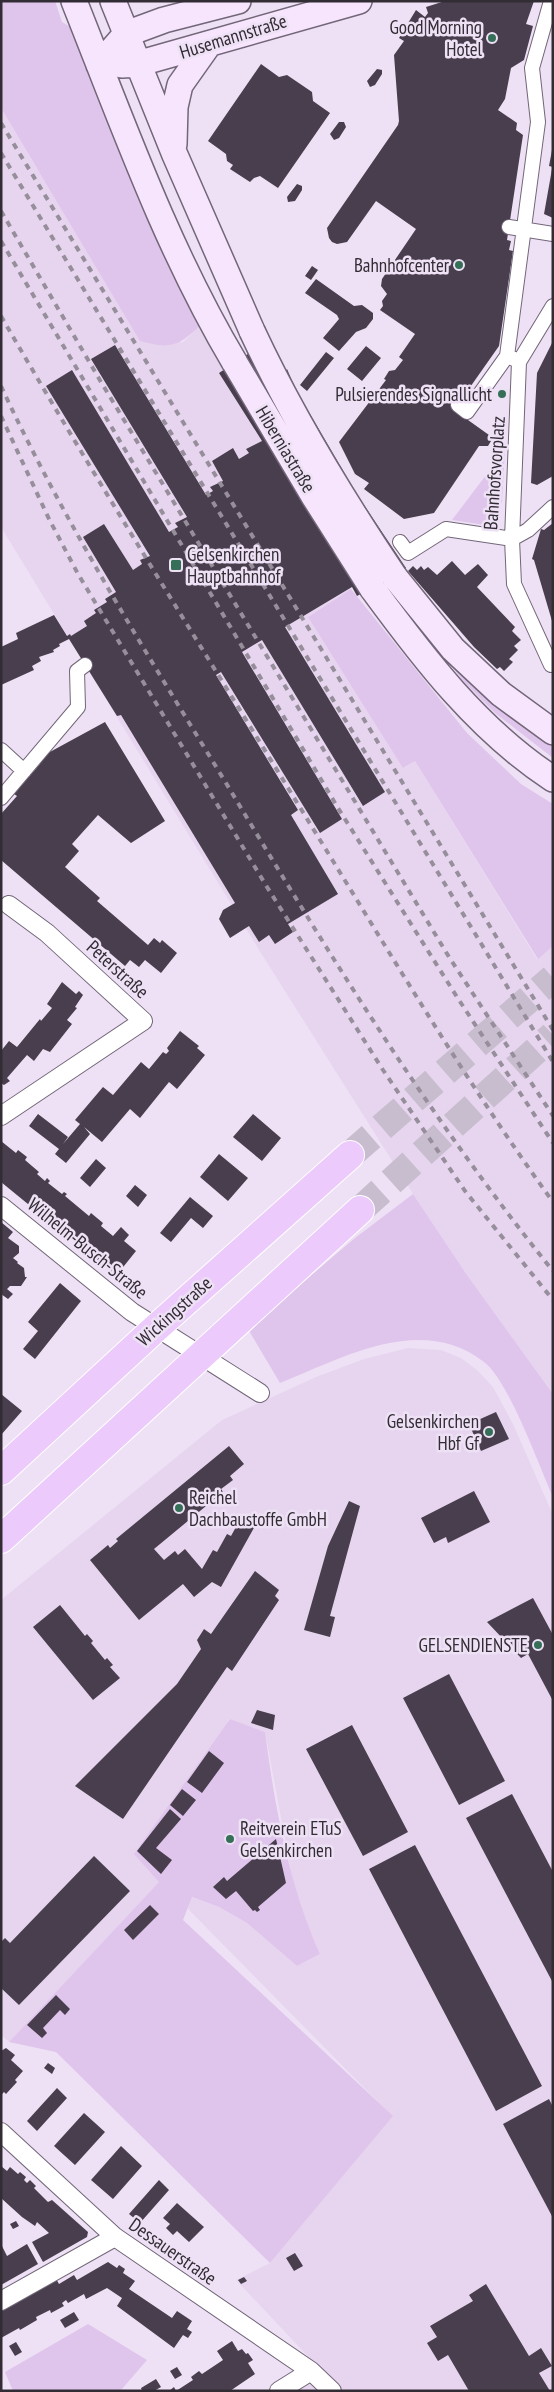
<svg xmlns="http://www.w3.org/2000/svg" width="554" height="2392" font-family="'PT Sans Narrow',sans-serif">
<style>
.built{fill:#e7d5ef}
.green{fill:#dfc5ec}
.building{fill:#483e4d}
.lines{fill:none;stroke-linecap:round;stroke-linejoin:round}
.primary-tunnel{stroke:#c8bdce;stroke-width:28;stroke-dasharray:28 14;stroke-linecap:butt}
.pedestrian-casing{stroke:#726678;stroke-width:16}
.minor-casing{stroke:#726678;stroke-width:20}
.secondary-casing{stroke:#726678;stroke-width:28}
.primary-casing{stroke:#fff;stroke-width:30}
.pedestrian{stroke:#fff;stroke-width:14}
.minor{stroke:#fff;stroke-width:18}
.secondary{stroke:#f6e5fd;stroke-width:25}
.primary{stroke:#eccafb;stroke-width:28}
.rail{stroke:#978e9c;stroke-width:4;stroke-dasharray:6 6;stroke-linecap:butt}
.secondary-bridge-casing{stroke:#726678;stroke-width:28;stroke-linecap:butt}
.secondary-bridge{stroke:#f6e5fd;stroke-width:25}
.poi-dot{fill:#356f57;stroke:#eee1f5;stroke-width:2}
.labels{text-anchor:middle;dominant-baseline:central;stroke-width:5;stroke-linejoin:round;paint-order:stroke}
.poi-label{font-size:19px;fill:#322d34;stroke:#eee1f5;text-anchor:end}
.street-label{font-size:19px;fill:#322d34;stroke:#eee1f5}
</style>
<rect width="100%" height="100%" fill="#eee1f5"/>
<path class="built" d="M1,108L37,169L182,343L199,327L351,589L308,617L404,768L415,761L537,959L553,946V1394L467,1275L413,1194L259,950L1,527Z
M408,1348L441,1350L461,1358L477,1370L493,1387L513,1424L553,1515V2391H281L318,2367L236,2280L270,2263L392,2116L188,1909L191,1897L219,1907L247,1923L297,1966L320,1954L307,1924L292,1877L265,1732L229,1719L159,1882L9,2042L1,2035V1600L222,1420L316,1377L364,1359Z"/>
<path class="green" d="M1,1H55L62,22L72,28L159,243L199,327C177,347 170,349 140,341L1,108Z
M505,450L502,502L485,525L452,520Z
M351,589L467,733L521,784L553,804V946L538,959L415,761L403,768L308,617Z
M410,611L531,728L553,745V758L495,713L465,683L409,614Z
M413,1194L467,1275L553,1394V1497C539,1466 509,1381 484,1362C421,1313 343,1358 280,1383L248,1329L355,1238Z
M230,1719L265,1732C275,1808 289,1885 320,1954L297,1966L247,1923L219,1907L192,1897L183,1920L393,2116L270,2263L56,2052L9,2042L159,1882L134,1854Z
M88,2324L147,2360L122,2389L118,2391H13L5,2372Z"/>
<path class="building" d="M445,1H534L526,24L533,26L524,60L511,68L505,99L498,110L517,123L516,130L523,135L507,240L511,241L509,250L513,251L499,346L454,410L489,435L491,441L488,446H479L434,513L404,519L364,489L369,483L355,474L339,442L386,380L384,379L389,371L395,370L403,360L399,357L415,334L380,310L383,306L382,301L387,294L381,286L382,279L416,229L376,201L347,242L337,244L332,242L329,238L327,228L398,125L399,121L394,55L404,41L399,38L416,10L425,17L428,13L426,7Z
M261,64L279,77L287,75L312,92L313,101L330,113L278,188L260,176L254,178L250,182L230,169L233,165L227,161L226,154L208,141Z
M377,69L382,70V74L375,85L370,87L367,81Z
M339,122H344L346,127L339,138L334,140L330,134Z
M552,150H553V167L549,166Z
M552,169H553V218L544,214Z
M297,184L302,186V190L295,201L288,202L287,197Z
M312,266L318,270L311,280L305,276Z
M316,279L354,306L362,305L373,313V319L366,328L356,332L339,351L323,338L339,319L337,315L305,293Z
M252,331L280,378L287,369L296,390L356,493L406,568L357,596L352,587L285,627L385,792L363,806L262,640L242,652L342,819L320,833L221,672L216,675L298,810L291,815L338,894L288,924L293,932L275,944L269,935L259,942L249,926L230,938L219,919L223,910L235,903L121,715L117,716L69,639L59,644L60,646L53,650L54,652L39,657L41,661L32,666L34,670L1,685V647L18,639L16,633L54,615L67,636L70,634L71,636L87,626L84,621L96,613L94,610L107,602L105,599L116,592L83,537L104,524L133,570L142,564L140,560L150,556L46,386L72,370L169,532L178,527L175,523L187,517L91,359L115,345L206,495L213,491L210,487L223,481L212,461L233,448L239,459L249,453L246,449L262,441L219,373L248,354L241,338Z
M553,341V476L537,485L531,483L537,373Z
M366,346L381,358L362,381L347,369Z
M326,352L334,358L307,391L300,385Z
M553,523V621H552L534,560L532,559L541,529L544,530Z
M452,561L465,575L478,564L488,575L477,587L515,627L512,631L521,640L514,646L518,650L509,659L513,662L504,671L500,667L497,669L474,647L408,571L413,566L417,570L421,566L424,570L428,567L437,575Z
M105,722L165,821L131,843L98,815L72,844L79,851L65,867L100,898L97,901L148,945L154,938L160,943L162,940L177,953L161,973L145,960L139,967L130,960L125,966L1,860V814L17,796L14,794L40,764L37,759Z
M62,982L76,994L79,991L83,995L75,1007L77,1008L67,1020L72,1024L50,1052L43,1049L34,1061L27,1055L7,1078L10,1081L4,1085L1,1083V1051L9,1041L17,1047L40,1019L41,1021L52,1008L47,1004Z
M180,1031L199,1046L197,1048L205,1055L177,1089L169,1082L140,1118L130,1109L102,1142L84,1127L90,1134L66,1163L55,1154L59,1149L29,1126L38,1114L68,1137L63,1144L80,1124L75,1120L103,1087L113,1095L141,1062L149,1069L163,1052L166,1054L169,1051L167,1048Z
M253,1114L281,1138L262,1161L233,1137Z
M1,1141L16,1153L18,1150L27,1157L25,1160L39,1172L37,1174L45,1181L47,1178L50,1181L48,1183L62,1194L64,1192L67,1194L65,1196L89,1216L91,1213L103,1223L101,1226L113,1236L121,1227L129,1235L124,1241L136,1251L116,1276L1,1182Z
M219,1154L248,1178L228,1201L200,1177Z
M96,1159L106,1168L90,1187L80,1178Z
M135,1185L147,1195L138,1207L126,1196Z
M190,1197L213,1216L203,1228L191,1218L171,1242L160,1233Z
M1,1222L13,1232L8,1238L19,1246V1253L13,1258L18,1262L17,1263L24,1268L25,1277H27L21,1286H10L7,1289L13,1294L8,1299L1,1294Z
M60,1283L81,1301L35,1359L23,1349L38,1331L28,1322Z
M1,1394L22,1411L1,1435Z
M496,1412L509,1439L481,1451L469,1424Z
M229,1446L244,1464L230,1476L233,1480L221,1489L223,1492L154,1549L164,1560L175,1551L178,1555L185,1549L202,1569L213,1550L217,1552L227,1534L231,1536L241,1518L255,1526L221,1587L212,1582L194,1597L183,1584L139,1620L90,1560L108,1545L110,1548L118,1541L116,1539Z
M474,1491L490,1522L448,1543L446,1537L434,1543L421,1518Z
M349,1501L360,1506L330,1616L335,1617L330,1637L304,1630L328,1546Z
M255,1571L279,1590L275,1596L279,1600L232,1671L227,1667L123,1819L75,1786L177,1684L201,1649L197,1640L204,1629L211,1634Z
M533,1598L553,1635V1701L528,1654L521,1658L487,1622Z
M60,1605L85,1636L87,1634L93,1641L91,1643L105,1660L107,1658L113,1665L110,1667L120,1678L93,1700L33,1627Z
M449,1674L505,1781L459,1805L403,1698Z
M257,1710L275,1715L273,1730L251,1723Z
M352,1725L408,1832L363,1856L306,1749Z
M209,1751L224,1763L202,1793L187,1782Z
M182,1789L196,1800L183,1816L170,1805Z
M512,1794L553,1872V1983L466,1818Z
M170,1809L181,1819L156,1848L172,1860L161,1874L137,1851Z
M276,1839L286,1883L258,1907L260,1910L257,1912L255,1910L253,1911L236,1891L226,1899L213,1887L224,1877L227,1881Z
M415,1845L542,2086L496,2111L369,1869Z
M94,1856L130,1891L19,2005L1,1988V1942L5,1938L10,1943Z
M150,1905L159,1914L133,1940L124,1930Z
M56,1995L70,2009L65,2015L60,2010L43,2028L47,2033L42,2038L27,2025Z
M6,2048L15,2055L11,2060L23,2071L15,2080L17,2082L6,2094L4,2092L1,2095V2051Z
M48,2063L55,2068L52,2074L44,2068Z
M57,2088L67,2098L37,2131L27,2121Z
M549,2099L553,2107V2218L503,2124Z
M84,2113L105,2132L75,2165L54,2146Z
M121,2146L142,2166L113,2199L91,2180Z
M1,2166L7,2171L10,2167L18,2174L20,2172L26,2177L24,2180L27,2183L30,2180L36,2186L34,2188L48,2202L52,2200L88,2232L87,2237L43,2262L32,2242L49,2233L37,2222L35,2226L22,2217L1,2198Z
M159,2180L169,2190L140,2223L129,2214Z
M177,2203L204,2227L189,2242L177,2231L173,2235L166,2228L170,2224L163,2218Z
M16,2221L19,2226L13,2229L10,2224Z
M1,2244L7,2256L27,2244L38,2264L1,2285Z
M295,2253L303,2266L294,2271L286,2258Z
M108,2262L117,2268L119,2265L125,2269L123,2273L135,2281L129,2289L172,2318L177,2311L192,2321L187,2329L192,2332L188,2338L183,2335L174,2348L117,2306L122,2298L107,2288L86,2299L84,2294L68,2303L66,2300L62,2303L64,2306L51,2313L50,2310L36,2317L37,2320L20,2330L19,2328L1,2338V2307L55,2277L59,2284L74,2275L77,2280Z
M244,2277L247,2281L241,2284L238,2280Z
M486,2284L529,2356L541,2348L552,2366L539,2373L550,2391H469L448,2355L438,2361L427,2343L437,2337L430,2326L473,2301L469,2295Z
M74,2312L79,2320L65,2328L60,2320Z
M232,2341L238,2351L242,2349L246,2354L248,2353L253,2360L248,2363L255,2374L230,2391H169L174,2387L176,2391L193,2380L191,2377L199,2371L202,2374L223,2360L217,2351Z
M16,2342L22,2352L15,2356L9,2346Z
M177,2367L182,2375L175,2379L170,2371Z
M156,2379L161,2387L154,2391H142L141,2388Z"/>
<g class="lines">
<path class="primary-tunnel" d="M350,1155L553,978
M360,1210L553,1035"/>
<defs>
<path id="pedestrian" d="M509,227L553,234
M507,356L538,122L532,68L551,1
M458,405L467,412L507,356L514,359
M512,539L528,530L553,507
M400,542L408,553L446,529L512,539
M551,665L514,584L512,539L519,362L553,306
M1,750L24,771
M1,798L78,707L77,671L85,665"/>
<path id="minor" d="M1,1116L143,1021L47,933L9,905
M1,1206L132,1312L260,1393
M1,2132L115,2237L311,2371L332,2391
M1,2301L115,2237
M279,2391L311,2371"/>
<path id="secondary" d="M74,1C123,124 167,249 235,363
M113,1L175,155L252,331
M99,65L126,34L164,20L238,1
M122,65L137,64L359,1
M174,144L175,107L180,85L209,44
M394,576L453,649L501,694L553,732
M372,588C424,659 478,730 553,779"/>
<path id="primary" d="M1,1471L157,1327L350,1155
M1,1539L360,1210"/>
</defs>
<use href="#pedestrian" class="pedestrian-casing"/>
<use href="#minor" class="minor-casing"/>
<use href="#secondary" class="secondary-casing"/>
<use href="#primary" class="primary-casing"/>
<use href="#pedestrian" class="pedestrian"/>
<use href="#minor" class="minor"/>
<use href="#secondary" class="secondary"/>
<use href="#primary" class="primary"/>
<path class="rail" d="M1,123L553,1030
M1,153L553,1062
M1,211L101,382L449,957L553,1116
M1,241L338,808L457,997L553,1143
M1,316C101,489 208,657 312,827C390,953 466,1082 553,1202
M1,386C66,526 146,652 226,783C327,951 430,1119 553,1271
M1,416L49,519L78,574L267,887L383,1070L465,1191L553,1300"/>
<defs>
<path id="secondary-bridge" d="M252,331C292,417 341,497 394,576
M235,363L313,495L372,588"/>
</defs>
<use href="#secondary-bridge" class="secondary-bridge-casing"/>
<use href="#secondary-bridge" class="secondary-bridge"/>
</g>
<g class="poi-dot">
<circle cx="492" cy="38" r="5"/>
<circle cx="459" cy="265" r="5"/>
<circle cx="502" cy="394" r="5"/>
<rect x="170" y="559" width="12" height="12" rx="2.5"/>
<circle cx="489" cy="1432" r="5"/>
<circle cx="179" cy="1508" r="5"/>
<circle cx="538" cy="1645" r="5"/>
<circle cx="230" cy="1839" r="5"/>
</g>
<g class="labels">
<g class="poi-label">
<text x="482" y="27">Good Morning<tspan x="482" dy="22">Hotel</tspan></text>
<text x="449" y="265">Bahnhofcenter</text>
<text x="492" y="394">Pulsierendes Signallicht</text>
<text x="187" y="554" text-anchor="start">Gelsenkirchen<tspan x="187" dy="22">Hauptbahnhof</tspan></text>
<text x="479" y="1421">Gelsenkirchen<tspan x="479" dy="22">Hbf Gf</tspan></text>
<text x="189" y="1497" text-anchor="start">Reichel<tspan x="189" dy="22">Dachbaustoffe GmbH</tspan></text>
<text x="528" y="1645">GELSENDIENSTE</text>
<text x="240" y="1828" text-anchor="start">Reitverein ETuS<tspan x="240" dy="22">Gelsenkirchen</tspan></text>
</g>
<g class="street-label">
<text transform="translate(233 36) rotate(-17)">Husemannstraße</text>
<text transform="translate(286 449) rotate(59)">Hiberniastraße</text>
<text transform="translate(494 473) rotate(-86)">Bahnhofsvorplatz</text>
<text transform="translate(118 969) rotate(42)">Peterstraße</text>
<text transform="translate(88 1248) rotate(39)">Wilhelm-Busch-Straße</text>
<text transform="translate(174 1311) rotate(-42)">Wickingstraße</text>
<text transform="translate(173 2251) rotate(35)">Dessauerstraße</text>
</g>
</g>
<rect width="554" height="2392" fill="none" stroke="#322d34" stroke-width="5"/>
</svg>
